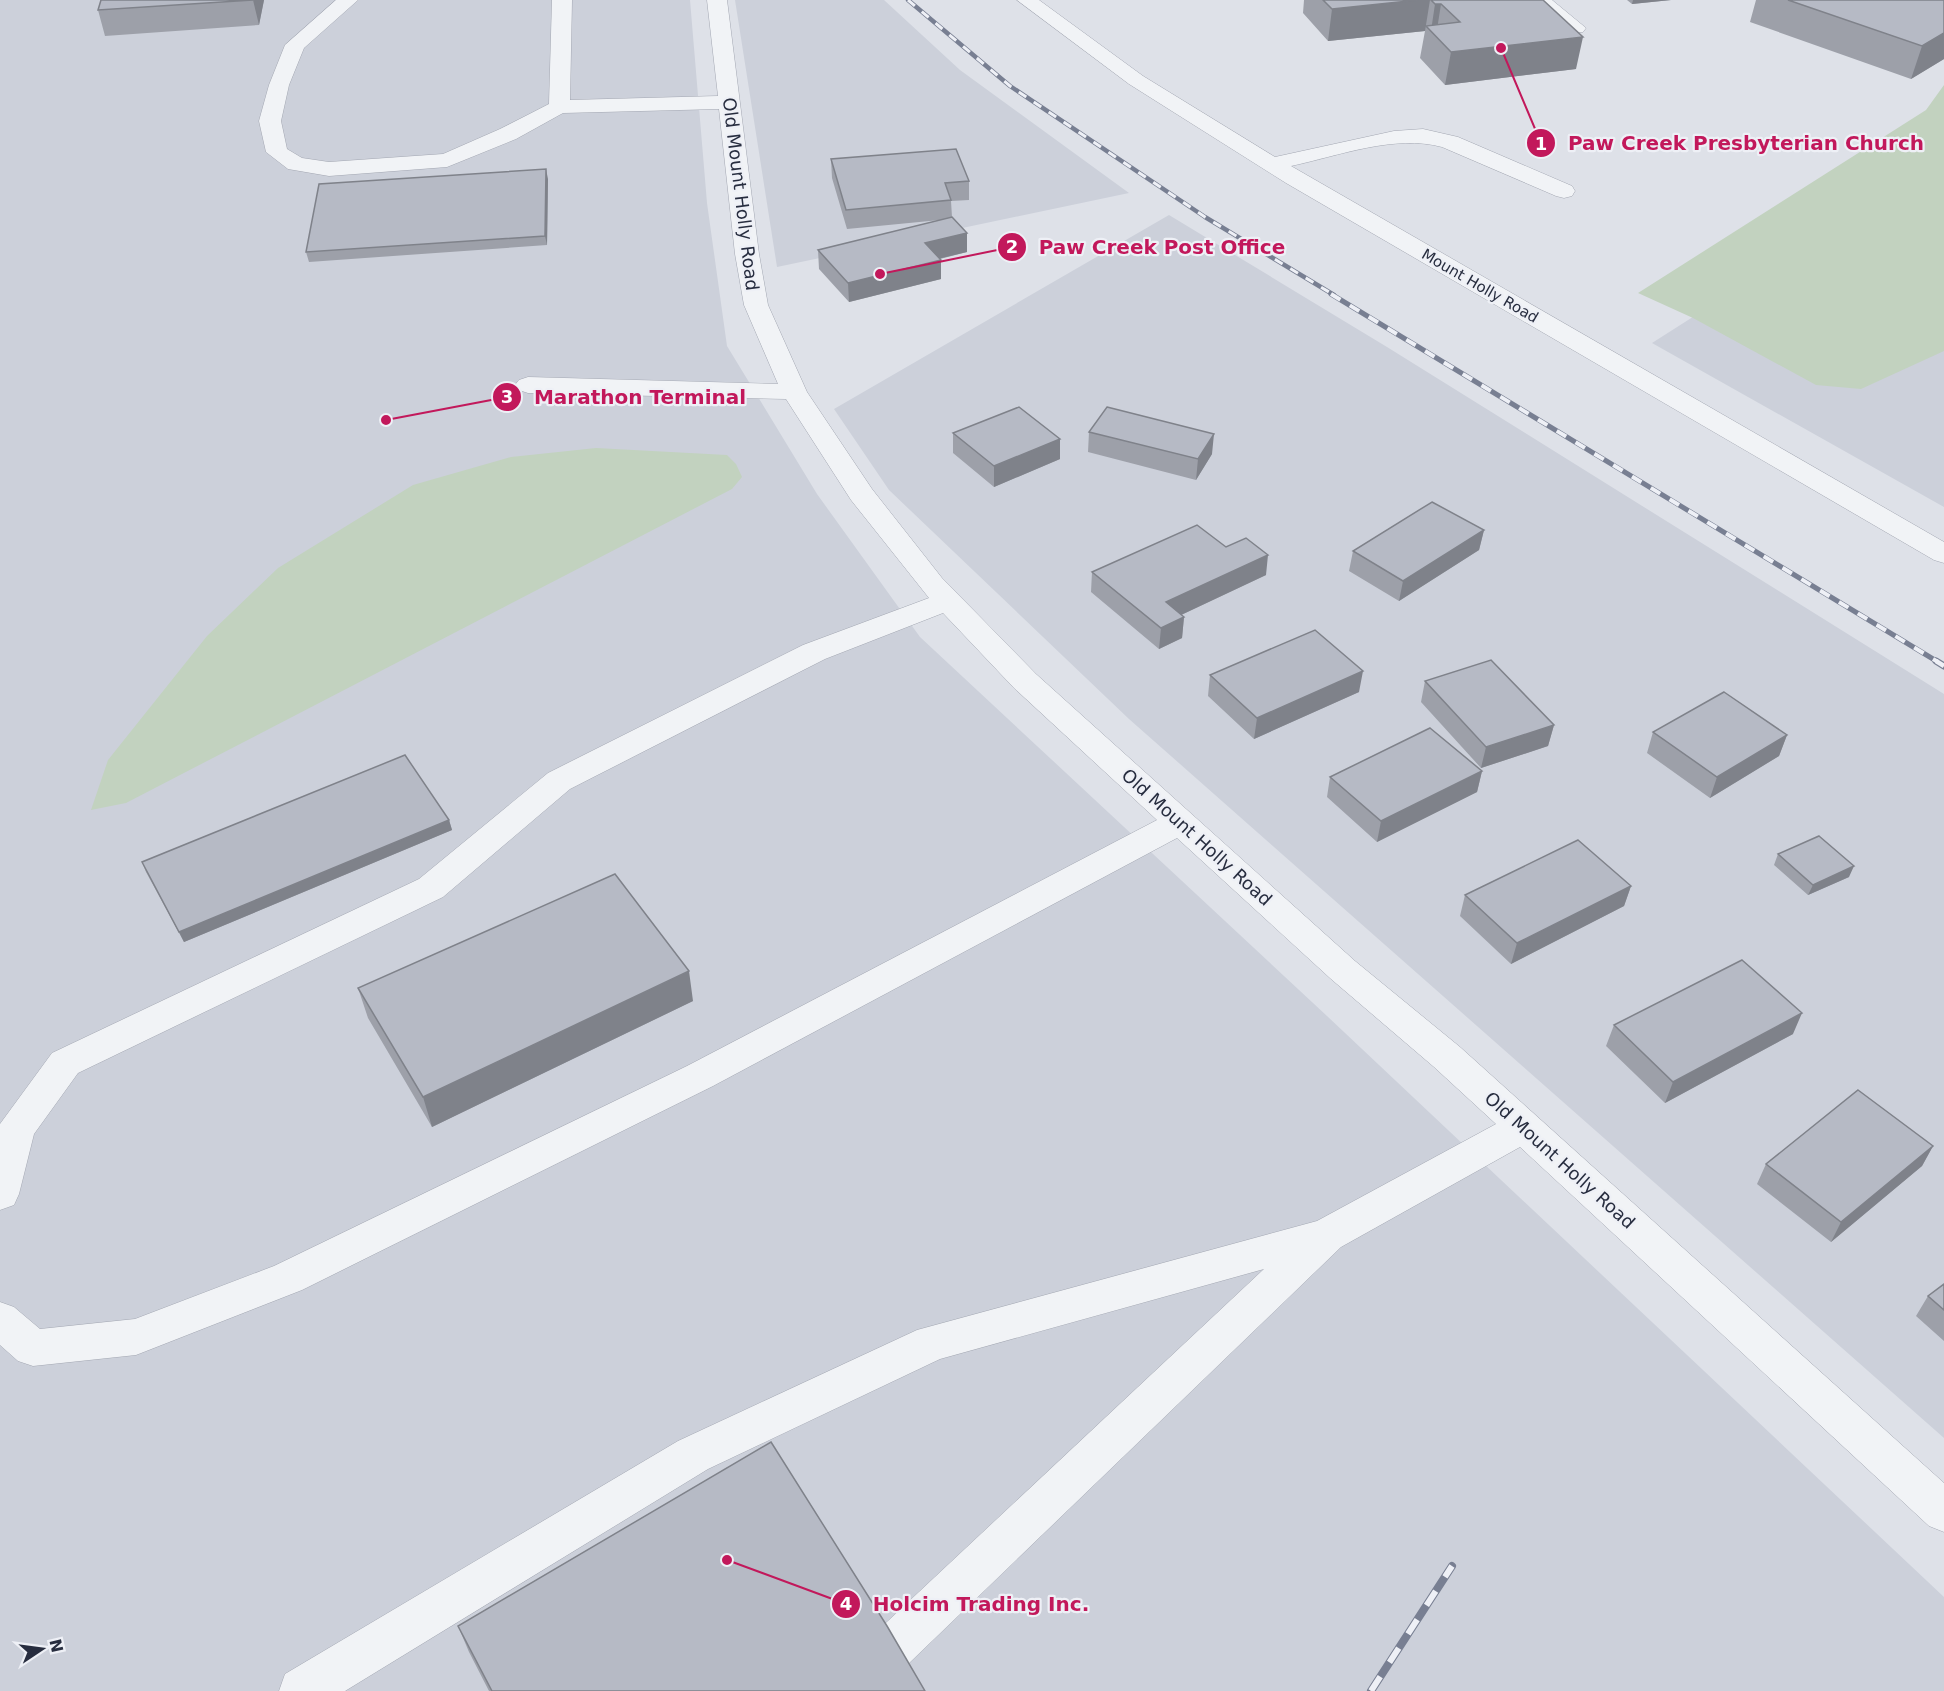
<svg xmlns="http://www.w3.org/2000/svg" width="1944" height="1691" font-family="'DejaVu Sans',sans-serif">
<style>
.built{fill:#ccd0da}
.green{fill:#c2d2bf}
.lines{fill:none;stroke-linecap:round;stroke-linejoin:round}
.minor-casing{stroke:#a3a7b2;stroke-width:1}
.minor{fill:#f1f3f6;fill-rule:evenodd}
.rail-far3-casing{stroke:#787f92;stroke-width:4.5}
.rail-far2-casing{stroke:#787f92;stroke-width:5}
.rail-far1-casing{stroke:#787f92;stroke-width:7}
.rail-casing{stroke:#787f92;stroke-width:8}
.rail-far3{stroke:#eef0f6;stroke-width:3;stroke-dasharray:9;stroke-linecap:butt}
.rail-far2{stroke:#eef0f6;stroke-width:4;stroke-dasharray:11;stroke-linecap:butt}
.rail-far1{stroke:#eef0f6;stroke-width:4.5;stroke-dasharray:14;stroke-linecap:butt}
.rail{stroke:#eef0f6;stroke-width:6;stroke-dasharray:17;stroke-linecap:butt}
.wall{fill:#9da0a9}
.shaded-wall{fill:#7f828a}
.building{fill:#b6bac5;stroke:#7f828a;stroke-width:1.5}
.labels{text-anchor:middle;dominant-baseline:central;stroke-width:4.5;stroke-linejoin:round;paint-order:stroke}
.far-street-label{font-size:15px;fill:#272d3f;stroke:#eef0f6}
.street-label{font-size:18px;fill:#272d3f;stroke:#eef0f6}
.leader{fill:none;stroke:#c2185b;stroke-width:2}
.callout-dot{fill:#c2185b;stroke:#eef0f6;stroke-width:2}
.mark-label{font-size:18px;text-anchor:middle;font-weight:bold;fill:#fff}
.callout-label{font-size:20px;text-anchor:middle;font-weight:bold;fill:#c2185b;stroke:#eef0f6;stroke-width:4.5;stroke-linejoin:round;paint-order:stroke}
</style>
<rect width="100%" height="100%" fill="#dee1e8"/>
<path class="built" d="M0,0H690L707,203L727,346L817,494L920,637L1327,1016L1944,1597V1691H0Z
M735,0H884L960,70L1129,193L777,267Z
M1944,157V507L1652,343Z
M1169,215L1387,347L1944,694V1438L1129,719L889,490L834,409Z"/>
<path class="green" d="M1944,85V351L1861,389L1816,385L1693,318L1638,293L1926,110Z
M596,448L727,455L736,464L742,477L732,489L126,803L91,810L108,760L207,636L278,568L413,485L511,457Z"/>
<g class="lines">
<defs>
<path id="minor" d="M336,0H358L304,48L289,85L281,121L287,149L302,158L329,162L443,154L500,129L549,104L552,0H572L570,100L718,96L707,0H727L759,254L768,305L807,392L872,489L942,578L1036,674L1355,961L1460,1047L1944,1483V1532L1929,1526L1520,1147L1341,1247L905,1667L889,1674L873,1667L866,1651L873,1635L1264,1269L940,1359L708,1469L345,1691H279L285,1674L678,1441L917,1330L1317,1221L1496,1124L1434,1067L1331,979L1177,838L713,1086L302,1290L136,1355L33,1366L18,1361L0,1345V1302L14,1307L40,1329L135,1319L274,1266L687,1066L1157,820L1014,688L943,613L825,659L570,789L443,897L78,1073L34,1134L19,1194L14,1205L0,1210V1124L52,1053L419,879L548,773L803,645L929,598L851,500L786,399L528,393L519,390L515,385L519,380L528,377L778,384L744,305L735,254L719,109L563,113L516,139L447,167L329,176L288,169L266,152L259,121L269,85L285,45Z
M1017,0H1039L1143,76L1275,157L1394,131L1423,129L1458,137L1572,186L1575,191L1572,196L1564,198L1556,196L1442,147C1395,134 1338,156 1291,166L1944,542V563L1934,560L1286,183L1129,84Z
M1530,0H1552L1586,28L1583,32H1569Z"/>
</defs>
<use href="#minor" class="minor-casing"/>
<use href="#minor" class="minor"/>
<defs>
<path id="rail-far3" d="M908,0L1010,86L1205,217L1334,295"/>
<path id="rail-far2" d="M1331,294L1938,662"/>
<path id="rail-far1" d="M1936,661L1944,666"/>
<path id="rail" d="M1371,1691L1452,1566"/>
</defs>
<use href="#rail-far3" class="rail-far3-casing"/>
<use href="#rail-far2" class="rail-far2-casing"/>
<use href="#rail-far1" class="rail-far1-casing"/>
<use href="#rail" class="rail-casing"/>
<use href="#rail-far3" class="rail-far3"/>
<use href="#rail-far2" class="rail-far2"/>
<use href="#rail-far1" class="rail-far1"/>
<use href="#rail" class="rail"/>
</g>
<path class="wall" d="M101,0H264L259,25L105,36L98,10Z
M1304,0H1543L1576,69L1445,85L1420,58L1425,31L1328,41L1303,13Z
M1627,0H1671L1632,4Z
M1756,0H1944V59L1911,79L1750,22Z
M831,159L969,181V200L951,201L952,217L967,233V252L940,259L941,279L849,302L819,269L818,250L940,220L847,229L832,178Z
M548,179L547,245L309,262L306,252Z
M1089,432L1212,454L1196,480L1088,452Z
M953,433L1060,439V459L994,487L953,453Z
M1484,530L1479,550L1399,601L1349,571L1353,551Z
M1226,547L1266,575L1181,615L1184,617L1182,638L1159,649L1091,592L1092,572Z
M1210,675L1359,692L1254,739L1208,696Z
M1425,681L1554,725L1548,746L1481,768L1421,702Z
M1653,732L1787,735L1779,756L1710,798L1647,753Z
M1482,771L1477,792L1377,842L1327,797L1330,777Z
M449,820L452,830L184,942L146,872L142,862Z
M1778,854L1849,877L1808,895L1774,865Z
M1631,886L1624,906L1511,964L1460,916L1465,895Z
M358,988L693,1001L432,1127L368,1018Z
M1614,1025L1793,1034L1665,1103L1606,1046Z
M1933,1146L1922,1166L1831,1242L1757,1184L1766,1164Z
M1944,1284V1341L1916,1316L1928,1296Z
M458,1626L925,1691H489L469,1652Z"/>
<path class="shaded-wall" d="M253,0H264L259,25Z
M1418,0H1430L1425,31L1328,41L1332,9Z
M1633,0H1671L1632,4Z
M1435,4H1441L1436,36L1431,31Z
M1944,33V59L1911,79L1922,46Z
M1583,37L1576,69L1445,85L1451,52Z
M546,169L548,179L547,245L545,236Z
M967,233V252L925,262V243Z
M941,260V279L849,302L848,283Z
M1214,434L1212,454L1196,480L1198,459Z
M1060,439V459L994,487V466Z
M1484,530L1479,550L1399,601L1403,581Z
M1268,555L1266,575L1164,623L1166,602Z
M1184,617L1182,638L1159,649L1161,628Z
M1363,671L1359,692L1254,739L1257,718Z
M1554,725L1548,746L1481,768L1486,747Z
M1787,735L1779,756L1710,798L1717,777Z
M1482,771L1477,792L1377,842L1381,821Z
M449,820L452,830L184,942L179,932Z
M1854,866L1849,877L1808,895L1813,885Z
M1631,886L1624,906L1511,964L1517,943Z
M689,971L693,1001L432,1127L423,1097Z
M1802,1013L1793,1034L1665,1103L1673,1082Z
M1933,1146L1922,1166L1831,1242L1841,1222Z"/>
<path class="building" d="M101,0H253L98,10Z
M1323,0H1418L1332,9Z
M1431,0H1543L1583,37L1451,52L1426,26L1460,22L1441,4H1435Z
M1788,0H1944V33L1922,46Z
M956,149L969,181L945,183L951,200L846,210L831,159Z
M546,169L545,236L306,252L319,184Z
M952,217L967,233L925,243L941,260L848,283L818,250Z
M1019,407L1060,439L994,466L953,433Z
M1107,407L1214,434L1198,459L1089,432Z
M1432,502L1484,530L1403,581L1353,551Z
M1197,525L1226,547L1246,538L1268,555L1166,602L1184,617L1161,628L1092,572Z
M1315,630L1363,671L1257,718L1210,675Z
M1491,660L1554,725L1486,747L1425,681Z
M1724,692L1787,735L1717,777L1653,732Z
M1430,728L1482,771L1381,821L1330,777Z
M405,755L449,820L179,932L142,862Z
M1819,836L1854,866L1813,885L1778,854Z
M1578,840L1631,886L1517,943L1465,895Z
M615,874L689,971L423,1097L358,988Z
M1742,960L1802,1013L1673,1082L1614,1025Z
M1858,1090L1933,1146L1841,1222L1766,1164Z
M1944,1284V1310L1928,1296Z
M771,1442L887,1626L925,1691H492L458,1626Z"/>
<g class="labels">
<g class="far-street-label">
<text transform="translate(1480 286) rotate(30)">Mount Holly Road</text>
</g>
<g class="street-label">
<text transform="translate(741 194) rotate(83)">Old Mount Holly Road</text>
<text transform="translate(1197 837) rotate(42)">Old Mount Holly Road</text>
<text transform="translate(1560 1160) rotate(42)">Old Mount Holly Road</text>
</g>
</g>
<path class="leader" d="M1501 48L1541 143M880 274L1012 247M386 420L507 397M727 1560L846 1604"/>
<g class="callout-dot">
<circle cx="1501" cy="48" r="6"/>
<circle cx="880" cy="274" r="6"/>
<circle cx="386" cy="420" r="6"/>
<circle cx="727" cy="1560" r="6"/>
<circle cx="1541" cy="143" r="15"/>
<circle cx="1012" cy="247" r="15"/>
<circle cx="507" cy="397" r="15"/>
<circle cx="846" cy="1604" r="15"/>
</g>
<g class="mark-label">
<text x="1541" y="150">1</text>
<text x="1012" y="253">2</text>
<text x="507" y="403">3</text>
<text x="846" y="1610">4</text>
</g>
<g class="callout-label">
<text x="1746" y="150">Paw Creek Presbyterian Church</text>
<text x="1162" y="254">Paw Creek Post Office</text>
<text x="640" y="404">Marathon Terminal</text>
<text x="981" y="1611">Holcim Trading Inc.</text>
</g>
<g transform="translate(42 1649) rotate(77)" stroke="#eef0f6" stroke-width="4.5" paint-order="stroke">
<path d="M0-4.5L10 22L0 15L-10 22Z" fill="#272d3f"/>
<text y="-9" font-size="16" font-weight="bold" text-anchor="middle" fill="#272d3f">N</text>
</g>
</svg>
